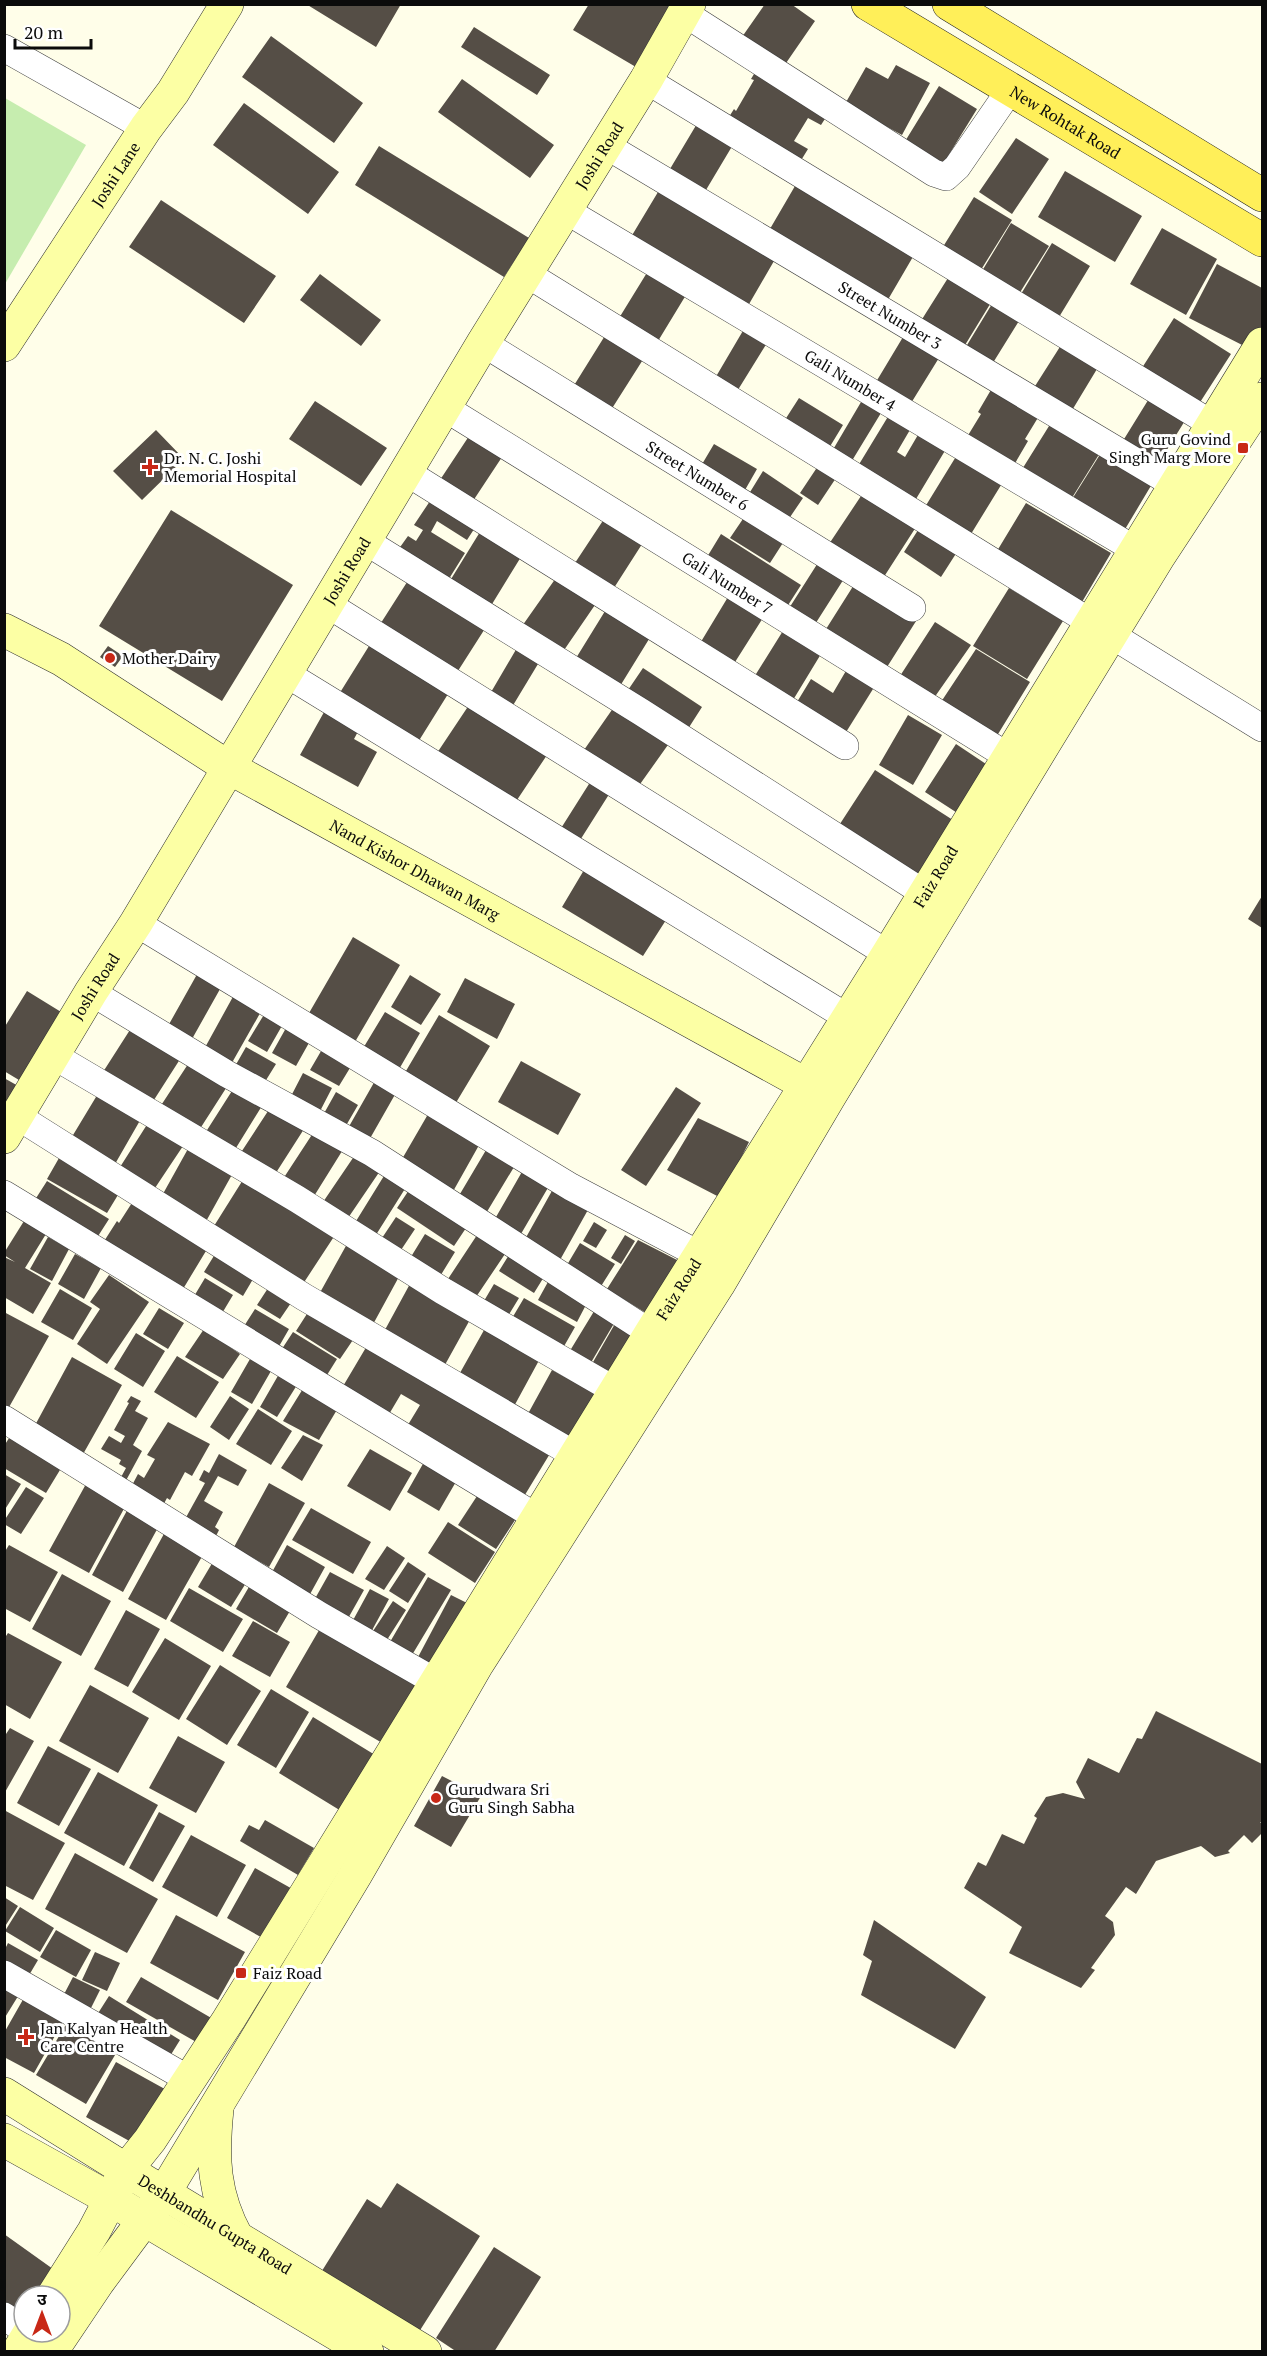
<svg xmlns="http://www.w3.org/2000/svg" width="1267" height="2356" font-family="'PT Serif','Noto Sans Devanagari',serif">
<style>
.green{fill:#c6edaf}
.building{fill:#554e46}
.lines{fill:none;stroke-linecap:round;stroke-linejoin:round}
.street-casing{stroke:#3e3e3e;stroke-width:28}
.secondary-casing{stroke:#2d2d2d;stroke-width:34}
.primary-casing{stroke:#1c1c1c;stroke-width:34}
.street{stroke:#fff;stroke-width:27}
.secondary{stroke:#fcffa4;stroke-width:33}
.primary{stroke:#ffef59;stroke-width:33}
.poi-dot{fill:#c82816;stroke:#fff;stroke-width:2}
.labels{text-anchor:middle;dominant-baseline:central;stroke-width:6;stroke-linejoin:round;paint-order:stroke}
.street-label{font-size:16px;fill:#0b0b0b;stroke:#fff}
.poi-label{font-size:16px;fill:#0b0b0b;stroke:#fff;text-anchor:start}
</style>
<rect width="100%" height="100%" fill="#fffee9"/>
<path class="green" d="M5,98L86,145L5,284Z"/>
<path class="building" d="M306,4H401L376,47Z
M589,4H675L641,70L573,30Z
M765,4H791L815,21L784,66L742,37Z
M474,27L550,75L537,95L461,47Z
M271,36L363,103L334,143L242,77Z
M896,65L930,83L902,135L845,104L866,67L888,79Z
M757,69L830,111L821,125L808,118L794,141L808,149L800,162L727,120L734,109L736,111L754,80L751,79Z
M462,79L554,145L530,178L438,112Z
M939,86L977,109L942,166L904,143Z
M244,103L339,172L308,214L213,145Z
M701,117L737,138L703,195L667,174Z
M1016,138L1049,159L1012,214L979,192Z
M379,146L529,238L504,277L355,185Z
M1065,171L1142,216L1115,262L1038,217Z
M795,186L914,255L886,303L767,234Z
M658,192L774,261L745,311L628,242Z
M974,197L1012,220L979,273L941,250Z
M161,200L276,276L244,323L129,247Z
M1011,223L1049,246L1019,294L982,271Z
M1162,228L1217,259L1186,315L1130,284Z
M1052,243L1090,266L1056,322L1018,299Z
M1217,264L1262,288V335L1254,351L1189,318Z
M953,270L995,296L962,350L919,324Z
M648,271L686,295L655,346L616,323Z
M320,274L381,320L361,346L300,300Z
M995,299L1022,316L991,366L964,350Z
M1174,318L1231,354L1197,407L1140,371Z
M744,329L767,343L736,393L714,380Z
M906,332L942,353L908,408L873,387Z
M606,334L644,358L611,410L573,387Z
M1063,342L1100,364L1068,417L1030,394Z
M995,383L1042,411L1025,439L1028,441L1014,465L967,437L981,414L978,412Z
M864,397L884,408L850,464L831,453Z
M1150,397L1186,419L1157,466L1121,444Z
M799,398L843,425L826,453L781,426Z
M315,401L387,448L361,486L289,439Z
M892,410L914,423L897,452L905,457L922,428L949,444L916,499L858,466Z
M1054,418L1103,448L1070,501L1021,471Z
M156,430L184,459L142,500L113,471Z
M471,433L504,454L471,504L438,483Z
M714,444L757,469L741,497L698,471Z
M1104,448L1155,479L1121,536L1069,504Z
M960,450L1006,477L971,534L925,507Z
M818,466L836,478L818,505L800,493Z
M763,471L803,498L786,523L747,497Z
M863,493L916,527L880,583L825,550Z
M434,495L478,523L467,540L437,521L431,532L465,553L447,582L398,550L408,536L416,541L423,530L414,525Z
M1026,503L1111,553L1082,602L997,551Z
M171,510L293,585L222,701L99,626Z
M749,510L788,535L770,563L730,538Z
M606,516L644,541L612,591L573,566Z
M483,527L524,552L489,609L448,584Z
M920,527L957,552L941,577L904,552Z
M721,534L801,585L783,613L704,562Z
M821,558L847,574L812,629L786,613Z
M558,575L597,602L560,656L520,629Z
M409,579L486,627L456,674L379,626Z
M857,580L918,618L882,675L821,637Z
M1009,588L1063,621L1027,679L973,646Z
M731,592L766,613L730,670L696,650Z
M610,603L654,631L617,691L573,663Z
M935,622L971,645L934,698L900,676Z
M786,626L824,649L790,705L751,682Z
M521,641L544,654L509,712L487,699Z
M108,646L123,656L115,667L100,657Z
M369,646L448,694L415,747L336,699Z
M976,649L1030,682L995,739L939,705Z
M850,664L878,681L843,737L794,707L811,679L833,693Z
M643,668L702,707L686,732L626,693Z
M616,704L670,742L638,787L584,750Z
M328,705L362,724L354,739L377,752L358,787L300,755Z
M469,705L547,755L513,806L435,756Z
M908,715L942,735L913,785L879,765Z
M956,744L995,770L965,818L925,792Z
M875,770L956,822L917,882L836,830Z
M594,776L613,788L577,845L558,833Z
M584,870L666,920L643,956L562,907Z
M1262,896V928L1248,919Z
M353,937L400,965L352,1047L305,1020Z
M200,969L224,982L192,1039L168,1026Z
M410,975L441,994L421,1025L391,1007Z
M465,978L515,1004L497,1039L447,1012Z
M27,991L66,1015L24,1083L4,1071V1028Z
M235,993L263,1008L229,1068L202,1053Z
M385,1012L420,1033L398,1071L362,1050Z
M265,1013L283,1024L267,1052L248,1041Z
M439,1015L490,1046L454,1106L403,1076Z
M135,1022L184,1053L152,1103L103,1072Z
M286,1028L310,1041L296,1066L272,1053Z
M324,1046L353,1063L339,1086L310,1070Z
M246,1047L276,1064L263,1085L234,1068Z
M192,1058L230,1082L196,1135L158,1110Z
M521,1061L581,1094L558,1135L498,1102Z
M303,1073L332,1088L317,1117L288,1102Z
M4,1078L20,1087L4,1116Z
M376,1079L397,1091L368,1142L347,1130Z
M237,1083L265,1101L231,1156L202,1138Z
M676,1087L701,1103L646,1186L621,1170Z
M99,1092L142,1117L111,1171L67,1145Z
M336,1092L358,1105L344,1129L322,1117Z
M270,1108L304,1129L272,1179L238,1157Z
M431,1109L483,1138L451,1195L398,1166Z
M698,1118L749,1142L721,1198L667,1170Z
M148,1123L183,1146L149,1197L115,1175Z
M315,1130L344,1148L311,1201L281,1182Z
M489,1145L517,1162L485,1215L457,1199Z
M189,1147L234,1171L204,1225L159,1201Z
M63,1151L124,1185L107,1213L47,1179Z
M357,1152L382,1168L346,1221L321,1205Z
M523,1170L549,1186L518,1239L492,1224Z
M387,1171L408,1184L374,1238L353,1226Z
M246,1175L337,1232L299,1290L209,1234Z
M47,1181L109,1219L93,1244L31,1206Z
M413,1184L470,1222L454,1246L397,1208Z
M553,1189L589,1208L560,1260L524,1241Z
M137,1195L212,1241L180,1294L101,1246L117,1221L119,1223Z
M396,1217L415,1229L397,1256L378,1244Z
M24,1221L46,1234L25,1268L51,1283L33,1314L4,1297V1257L15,1262L4,1255V1253Z
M594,1222L607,1230L596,1248L583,1241Z
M479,1232L507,1251L474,1300L446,1282Z
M425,1234L455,1252L439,1278L409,1260Z
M625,1235L635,1241L621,1264L611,1258Z
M48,1237L69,1249L52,1281L30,1269Z
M638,1240L681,1262L651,1316L607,1289Z
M580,1243L615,1264L598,1291L564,1270Z
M347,1244L401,1273L371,1328L317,1298Z
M220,1246L259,1269L243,1296L204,1272Z
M512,1250L547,1272L534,1293L499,1271Z
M75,1254L101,1268L84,1299L58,1284Z
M109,1275L149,1302L107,1364L77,1344L100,1309L90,1302Z
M205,1278L233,1295L218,1320L190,1303Z
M549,1280L588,1301L577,1322L538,1300Z
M272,1282L295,1297L280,1319L257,1305Z
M411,1282L472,1316L441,1372L380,1339Z
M494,1284L519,1298L505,1321L481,1306Z
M60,1289L92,1308L73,1340L41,1322Z
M524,1298L575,1327L559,1355L508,1325Z
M312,1306L357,1334L340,1359L296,1331Z
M159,1308L184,1323L168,1349L143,1334Z
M596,1308L616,1320L589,1366L568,1354Z
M255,1309L289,1329L274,1355L239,1334Z
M4,1312L49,1336L8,1409L4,1406Z
M616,1322L642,1336L615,1384L589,1369Z
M488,1323L543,1353L512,1410L456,1380Z
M204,1329L240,1354L223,1379L185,1357Z
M293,1332L337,1359L322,1383L278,1355Z
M136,1333L165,1351L143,1387L114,1369Z
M371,1339L554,1447L520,1503L403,1433L420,1405L401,1394L385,1421L339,1393Z
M177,1356L219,1382L196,1418L154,1392Z
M72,1357L122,1385L82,1456L33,1429Z
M250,1359L271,1371L252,1404L231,1392Z
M552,1370L603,1398L575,1449L524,1421Z
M279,1374L297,1385L277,1417L260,1407Z
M304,1387L338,1408L319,1440L283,1421Z
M131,1396L141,1401L135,1411L148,1418L133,1445L142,1451L123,1486L120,1479L126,1468L119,1464L121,1460L101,1449L109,1436L121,1443L125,1436L114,1430L129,1403L127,1402Z
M230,1396L249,1409L229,1440L210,1427Z
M258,1409L292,1431L271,1465L236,1444Z
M168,1422L210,1444L192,1476L185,1472L170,1500L167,1498L161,1509L129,1491L138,1474L144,1478L155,1459L147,1455Z
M11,1435L63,1465L46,1493L4,1468V1446Z
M303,1435L323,1445L302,1481L281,1468Z
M370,1449L412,1473L390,1511L347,1486Z
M219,1454L247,1470L238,1486L218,1476L204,1501L223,1512L215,1527L219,1530L215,1538L184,1521L205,1483L199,1480L204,1470L209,1473Z
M424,1462L457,1480L439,1511L407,1492Z
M4,1474L21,1484L4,1511Z
M269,1483L305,1503L269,1567L234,1547Z
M86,1484L126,1505L89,1573L49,1551Z
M26,1487L44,1498L21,1534L4,1524V1521Z
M479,1493L517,1517L496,1549L458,1525Z
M130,1505L161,1522L123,1592L92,1575Z
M311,1508L371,1542L353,1574L292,1540Z
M448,1522L495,1552L475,1583L428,1553Z
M165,1532L204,1553L166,1620L128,1599Z
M9,1545L58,1572L30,1622L4,1608V1553Z
M287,1545L325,1567L309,1596L271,1574Z
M387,1546L405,1558L384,1590L365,1579Z
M217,1555L251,1575L231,1607L198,1587Z
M408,1562L426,1574L408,1603L389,1591Z
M330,1572L364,1590L346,1622L312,1604Z
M62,1574L111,1601L81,1656L32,1629Z
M428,1577L451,1590L412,1655L390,1642Z
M253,1580L294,1604L277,1633L236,1609Z
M189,1588L243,1619L223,1652L170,1621Z
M370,1589L389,1599L370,1634L351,1624Z
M451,1595L471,1605L436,1669L417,1659Z
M393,1601L406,1610L385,1643L371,1634Z
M126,1610L160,1629L128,1687L94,1669Z
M253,1621L290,1642L270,1677L232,1656Z
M322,1625L420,1681L384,1744L286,1687Z
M8,1633L62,1662L30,1719L4,1704V1639Z
M165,1638L211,1666L179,1720L132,1692Z
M220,1665L261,1691L227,1745L186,1719Z
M90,1685L149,1718L118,1773L59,1741Z
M271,1689L309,1712L276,1768L237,1745Z
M1156,1711L1262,1764V1822H1260L1262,1824V1833L1252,1843L1244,1835L1228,1851L1230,1853L1215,1857L1201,1846L1156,1861L1136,1894L1126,1887L1105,1916L1113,1922L1115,1935L1091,1968L1095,1970L1081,1988L1009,1953L1022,1927L964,1888L978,1862L986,1866L1002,1834L1024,1844L1037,1818L1034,1816L1046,1797L1063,1793L1085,1799L1076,1782L1088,1758L1119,1773L1137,1738L1142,1739Z
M313,1717L380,1758L346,1814L279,1773Z
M10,1728L34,1741L4,1794V1737Z
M178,1736L225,1762L196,1813L149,1788Z
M48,1746L91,1769L59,1826L17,1803Z
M98,1772L158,1805L124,1866L64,1833Z
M442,1776L481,1796L451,1847L414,1826Z
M4,1810L65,1843L33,1900L4,1885Z
M159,1812L185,1826L153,1882L129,1868Z
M265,1820L314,1848L298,1875L240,1841L249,1825L259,1830Z
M191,1835L246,1865L217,1917L162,1887Z
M75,1853L158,1899L127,1953L45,1909Z
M255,1868L296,1891L268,1941L227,1918Z
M4,1897L18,1906L4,1928Z
M20,1907L54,1928L40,1952L5,1931Z
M176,1915L245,1952L218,2000L150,1963Z
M874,1920L986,1997L955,2049L861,1995L872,1961L863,1955Z
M56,1930L91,1950L76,1977L40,1957Z
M8,1943L38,1960L25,1982L5,1970V1949Z
M95,1952L120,1963L107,1991L82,1980Z
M73,1977L100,1990L88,2014L61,2000Z
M141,1977L213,2019L198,2043L126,2002Z
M4,1984L20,1993L4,2019Z
M25,1996L65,2018L34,2073L4,2057V2033Z
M109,1996L180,2040L167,2061L95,2018Z
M68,2021L118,2050L86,2104L36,2075Z
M116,2062L172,2093L142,2148L86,2117Z
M397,2183L480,2236L417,2335L320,2274L367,2199L381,2208Z
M4,2234L53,2269L33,2296H24V2308L20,2314L4,2303Z
M494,2247L541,2277L494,2352H457L436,2338Z"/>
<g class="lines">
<defs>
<g id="street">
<path d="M684,13L934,173L946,177L957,167L1010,90"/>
<path d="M4,48L146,128"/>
<path d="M646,80L1212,424"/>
<path id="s1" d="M605,145L1175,485"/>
<path id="s2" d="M565,210L1136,550"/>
<path d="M527,274L1262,728"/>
<path id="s3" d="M483,343L912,608"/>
<path id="s4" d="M445,408L1009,757"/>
<path d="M406,472L845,746"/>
<path d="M365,541L641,712L924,893"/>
<path d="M327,604L888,954"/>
<path d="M285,673L847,1017"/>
<path d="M136,923L571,1187L700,1255"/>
<path d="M91,992L227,1074L372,1153L651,1333"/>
<path d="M54,1056L297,1199L443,1291L616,1391"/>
<path d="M17,1116L304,1297L577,1456"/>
<path d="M4,1194L538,1518"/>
<path d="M4,1419L319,1615L436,1682"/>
<path d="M4,1974L190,2080"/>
<path d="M4,2316L24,2330"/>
</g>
<g id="secondary">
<path id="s5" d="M4,345L146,128L173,92L227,4"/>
<path id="s6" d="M4,630L61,659L228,767L825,1095"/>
<path id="s7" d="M4,1137L91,992L136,923L483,343L646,80L689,4"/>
<path id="s8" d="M4,2094L126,2170L425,2352"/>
<path d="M217,2109C212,2158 213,2194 237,2238"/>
<path d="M4,2140L110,2199L367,2352"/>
<path id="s9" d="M53,2296L94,2231L126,2170L150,2140L229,2019L651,1333L888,954L1262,344"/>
<path d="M18,2352L30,2332"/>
<path d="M51,2352L98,2282L164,2193L356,1874L476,1666L718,1285L829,1097L1044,744L1159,556L1262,399"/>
</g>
<g id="primary">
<path id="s10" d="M868,4L1262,240"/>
<path d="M949,4L1262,195"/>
</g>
</defs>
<use href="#street" class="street-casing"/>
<use href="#secondary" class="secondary-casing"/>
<use href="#primary" class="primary-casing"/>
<use href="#street" class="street"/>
<use href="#secondary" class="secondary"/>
<use href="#primary" class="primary"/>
</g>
<g class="poi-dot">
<rect x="1237" y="442" width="12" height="12" rx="3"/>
<path d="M147 458h6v6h6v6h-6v6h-6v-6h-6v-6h6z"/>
<circle cx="110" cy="658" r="6"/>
<circle cx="436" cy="1798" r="6"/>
<rect x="235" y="1967" width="12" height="12" rx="3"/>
<path d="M23 2028h6v6h6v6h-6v6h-6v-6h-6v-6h6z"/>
</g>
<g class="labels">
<g class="street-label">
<text stroke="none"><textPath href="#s10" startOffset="230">New Rohtak Road</textPath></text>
<text stroke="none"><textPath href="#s7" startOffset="1148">Joshi Road</textPath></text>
<text stroke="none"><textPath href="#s5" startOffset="204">Joshi Lane</textPath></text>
<text stroke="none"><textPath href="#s1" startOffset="332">Street Number 3</textPath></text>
<text stroke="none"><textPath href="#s2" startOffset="332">Gali Number 4</textPath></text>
<text stroke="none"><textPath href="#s3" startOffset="252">Street Number 6</textPath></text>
<text stroke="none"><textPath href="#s7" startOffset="662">Joshi Road</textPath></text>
<text stroke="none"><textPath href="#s4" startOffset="332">Gali Number 7</textPath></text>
<text stroke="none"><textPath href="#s6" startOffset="476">Nand Kishor Dhawan Marg</textPath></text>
<text stroke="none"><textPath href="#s9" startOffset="1672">Faiz Road</textPath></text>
<text stroke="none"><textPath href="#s7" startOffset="176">Joshi Road</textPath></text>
<text stroke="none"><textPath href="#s9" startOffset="1186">Faiz Road</textPath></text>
<text stroke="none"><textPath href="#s8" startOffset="248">Deshbandhu Gupta Road</textPath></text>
</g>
<g class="poi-label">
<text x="1231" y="439" text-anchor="end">Guru Govind<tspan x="1231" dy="18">Singh Marg More</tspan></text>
<text x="164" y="458">Dr. N. C. Joshi<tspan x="164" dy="18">Memorial Hospital</tspan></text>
<text x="122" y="658">Mother Dairy</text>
<text x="448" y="1789">Gurudwara Sri<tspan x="448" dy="18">Guru Singh Sabha</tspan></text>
<text x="253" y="1973">Faiz Road</text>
<text x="40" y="2028">Jan Kalyan Health<tspan x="40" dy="18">Care Centre</tspan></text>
</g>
</g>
<rect width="1267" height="2356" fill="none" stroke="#0b0b0b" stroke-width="12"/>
<g transform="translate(42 2314)"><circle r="28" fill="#ffffff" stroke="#9d9d9d" stroke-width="1.5"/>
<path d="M0-4.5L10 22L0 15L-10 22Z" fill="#c82816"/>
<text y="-9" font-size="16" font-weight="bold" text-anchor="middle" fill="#0b0b0b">उ</text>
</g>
<path d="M15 39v9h76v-9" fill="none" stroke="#0b0b0b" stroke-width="3"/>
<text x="24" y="39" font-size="18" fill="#0b0b0b" stroke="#ffffff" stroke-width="4.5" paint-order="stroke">20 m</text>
</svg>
